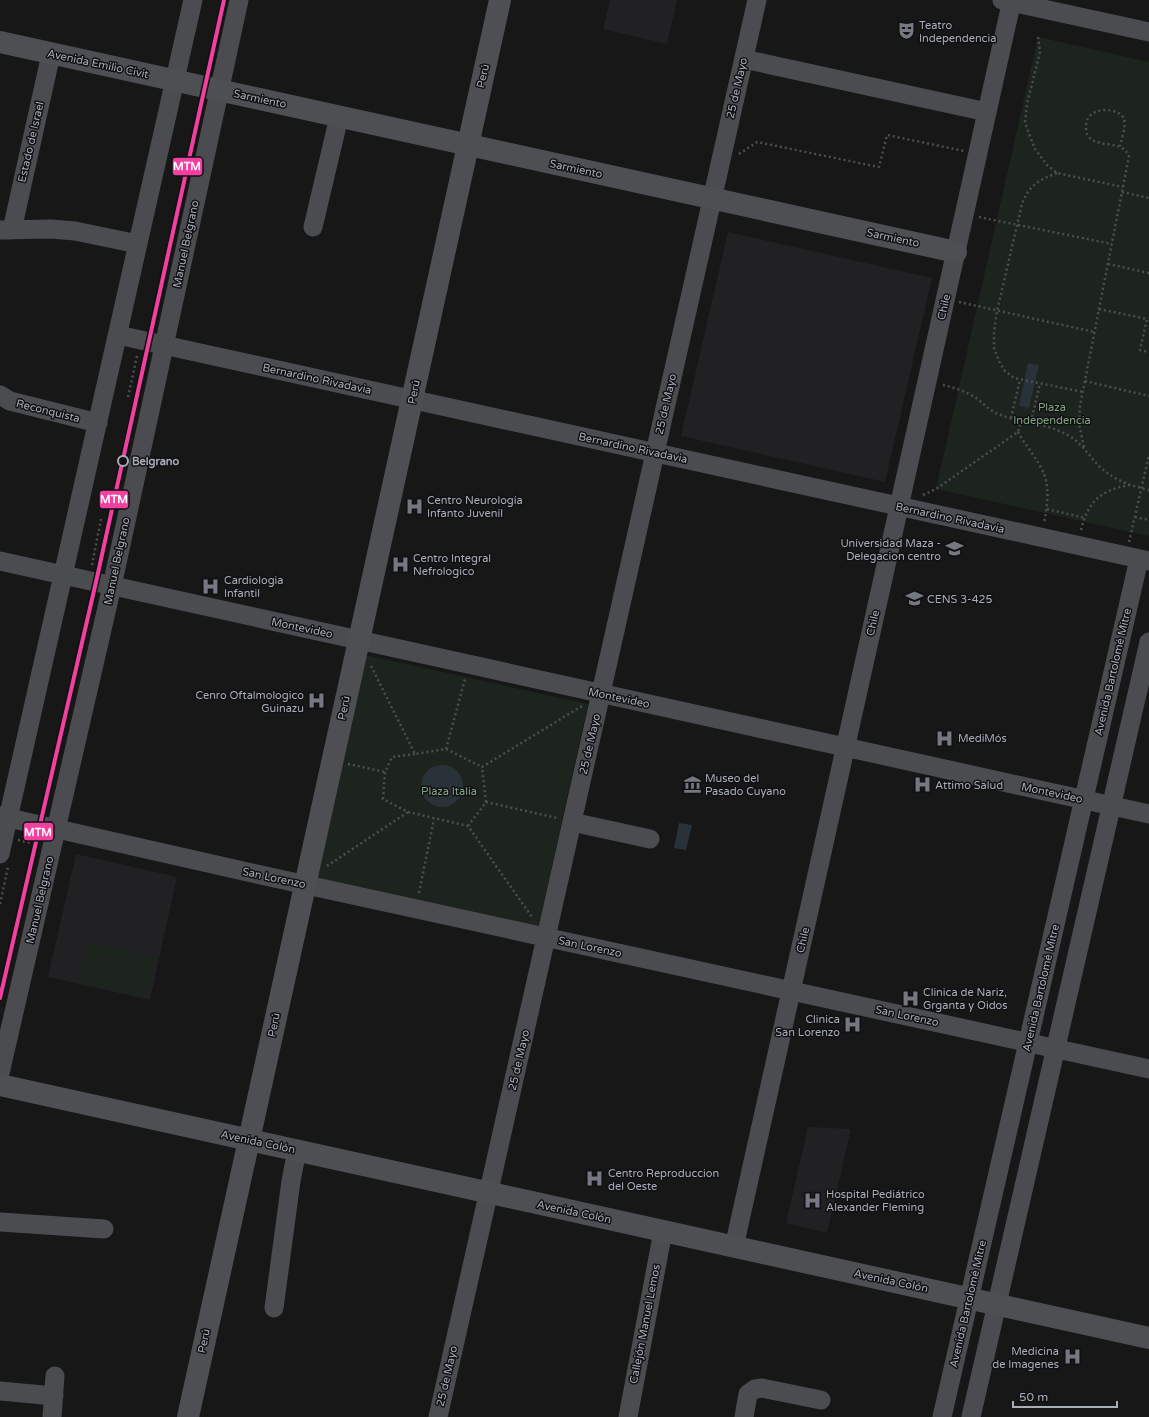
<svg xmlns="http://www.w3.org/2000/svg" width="1149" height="1417" font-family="'Varela Round',sans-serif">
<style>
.built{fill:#212123}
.green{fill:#1d241e}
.water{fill:#2a3239}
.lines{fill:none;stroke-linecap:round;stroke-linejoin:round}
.path{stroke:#4d4e52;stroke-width:2.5;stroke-dasharray:2 3;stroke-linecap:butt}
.minor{stroke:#4b4c50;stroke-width:19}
.major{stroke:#4d4f52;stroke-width:22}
.rail-1-casing{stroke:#111113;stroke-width:7}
.rail-1{stroke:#f240a1;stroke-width:4}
.stop-dot{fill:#111113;stroke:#a8adb8;stroke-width:2}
.labels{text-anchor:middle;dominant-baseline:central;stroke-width:3;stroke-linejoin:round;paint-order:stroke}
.poi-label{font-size:11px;fill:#a8adb8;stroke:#111113;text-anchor:start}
.street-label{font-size:11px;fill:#a8adb8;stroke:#111113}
.park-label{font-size:11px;fill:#7fa381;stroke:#111113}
.stop-label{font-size:11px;font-weight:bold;fill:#a8adb8;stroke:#111113;text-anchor:start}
.line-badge{stroke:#111113;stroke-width:1.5}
.badge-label{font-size:11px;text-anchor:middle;font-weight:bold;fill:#fff}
</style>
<rect width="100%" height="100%" fill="#171717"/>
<path class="built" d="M610,0H677L667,44L603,29Z
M728,232L932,278L885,482L681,436Z
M76,854L177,877L150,1000L48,977Z
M808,1127L851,1129L827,1233L786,1223Z"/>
<path class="green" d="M1038,37L1149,62V536L936,489Z
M361,654L588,704L538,928L310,877Z
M87,942L154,958L145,997L78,982Z"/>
<path class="water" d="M1028,363L1039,365L1029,408L1019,406Z
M421 786a21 21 0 1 1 42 0a21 21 0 1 1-42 0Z
M679,823L692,825L686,850L674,848Z"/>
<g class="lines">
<path class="path" d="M1038,37L1040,52L1027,104L1025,122L1028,131L1035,149L1047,165L1057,173L1123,187
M739,154L757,142L879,167L887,135L964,151
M1057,173C1039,180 1029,185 1022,204L997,311L994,332V348L999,361L1004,370L1014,378L1083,392
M1122,192L1149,198
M979,217L1112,244
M1108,264L1149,273
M959,302L1094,332
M1099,309L1147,319L1140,350L1149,352
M1085,381L1149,396
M943,385C952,387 962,390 971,395C981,400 988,410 998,414C1022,424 1047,422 1071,437C1083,445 1090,457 1100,467C1114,480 1131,486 1149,490
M128,397L137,356
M1011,418L1020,379
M1031,422L1040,383
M1018,432C1025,445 1039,461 1044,474C1050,489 1047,508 1044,523
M1084,447L1079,424L1080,406L1129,156C1121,138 1095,150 1087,134C1086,132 1086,128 1086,125C1088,104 1121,108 1124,119C1126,127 1122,138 1120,146
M923,495L936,489L1018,432L1021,420
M1047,509L1085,518
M1135,517L1149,520
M1081,530C1088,501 1101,490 1130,485
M1129,542L1149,455
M92,565L101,519
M371,666L415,754L446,749L482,767L582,706
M446,749L465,679
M415,754L392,757L385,772L383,799L408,812L468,826L532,917
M348,764L385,772
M486,802L557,818
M468,826L486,802L482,767
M18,840L37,844
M327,866L408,812
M419,893L434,819
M0,904L8,867"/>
<path class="minor" d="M1002,0L1149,32
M744,59L987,112
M313,227L339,117
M0,230L51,229L75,231L138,244
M12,230L51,54
M118,335L1149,561
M0,395L10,401L98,423
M0,561L1149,814
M0,816L252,873L1149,1069
M572,822L650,839
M0,854L193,0
M0,1073L112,586L239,0
M0,1222L104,1229
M734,1247L1012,0
M274,1308L291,1181L297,1150
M0,1391L54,1396
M52,1417L55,1376
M438,1417L757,0
M628,1417L663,1231
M744,1417L748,1394L755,1389L762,1388L821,1400
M942,1417L1139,559
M971,1417L1149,642"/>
<path class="major" d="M0,42L956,252
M0,1085L1149,1338
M188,1417L500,0"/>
<defs>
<path id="rail-1" d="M0,998L96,582L224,0"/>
</defs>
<use href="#rail-1" class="rail-1-casing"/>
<use href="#rail-1" class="rail-1"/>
</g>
<defs>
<symbol id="theatre-bare" viewBox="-9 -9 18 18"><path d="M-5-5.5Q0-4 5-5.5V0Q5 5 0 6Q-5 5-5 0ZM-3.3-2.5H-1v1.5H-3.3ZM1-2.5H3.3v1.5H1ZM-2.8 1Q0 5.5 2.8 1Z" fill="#757880" stroke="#111113" stroke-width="2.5" paint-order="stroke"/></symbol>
<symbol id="hospital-bare" viewBox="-9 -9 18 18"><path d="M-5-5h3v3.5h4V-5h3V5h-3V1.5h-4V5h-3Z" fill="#757880" stroke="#111113" stroke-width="2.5" paint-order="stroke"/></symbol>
<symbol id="university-bare" viewBox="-9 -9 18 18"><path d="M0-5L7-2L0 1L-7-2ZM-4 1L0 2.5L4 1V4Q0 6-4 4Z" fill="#757880" stroke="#111113" stroke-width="2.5" paint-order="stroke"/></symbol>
<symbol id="museum-bare" viewBox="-9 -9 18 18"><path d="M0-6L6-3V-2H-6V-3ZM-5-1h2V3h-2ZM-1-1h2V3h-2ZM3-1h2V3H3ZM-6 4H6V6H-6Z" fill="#757880" stroke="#111113" stroke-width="2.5" paint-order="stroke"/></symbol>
</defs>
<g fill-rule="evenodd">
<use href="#theatre-bare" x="894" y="18" width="25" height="25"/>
<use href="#hospital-bare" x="402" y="494" width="25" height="25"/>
<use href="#university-bare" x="942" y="536" width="25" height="25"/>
<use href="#hospital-bare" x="388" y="552" width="25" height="25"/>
<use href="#hospital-bare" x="198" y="574" width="25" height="25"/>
<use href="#university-bare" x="902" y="586" width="25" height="25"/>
<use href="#hospital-bare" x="304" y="688" width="25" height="25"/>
<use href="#hospital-bare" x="932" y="726" width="25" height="25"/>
<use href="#museum-bare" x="680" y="772" width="25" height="25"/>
<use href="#hospital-bare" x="910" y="772" width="25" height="25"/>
<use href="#hospital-bare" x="898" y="986" width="25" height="25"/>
<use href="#hospital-bare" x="840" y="1012" width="25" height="25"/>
<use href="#hospital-bare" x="582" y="1166" width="25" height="25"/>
<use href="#hospital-bare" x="800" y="1188" width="25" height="25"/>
<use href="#hospital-bare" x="1060" y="1344" width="25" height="25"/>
</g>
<circle class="stop-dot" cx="123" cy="461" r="5"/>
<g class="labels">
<g class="poi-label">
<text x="919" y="25">Teatro<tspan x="919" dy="13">Independencia</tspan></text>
<text x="427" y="500">Centro Neurología<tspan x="427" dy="13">Infanto Juvenil</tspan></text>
<text x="941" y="543" text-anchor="end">Universidad Maza -<tspan x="941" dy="13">Delegacion centro</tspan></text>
<text x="413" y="558">Centro Integral<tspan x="413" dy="13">Nefrologico</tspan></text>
<text x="224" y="580">Cardiologia<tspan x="224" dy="13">Infantil</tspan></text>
<text x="927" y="599">CENS 3-425</text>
<text x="304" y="695" text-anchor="end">Cenro Oftalmologico<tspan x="304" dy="13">Guinazu</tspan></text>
<text x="958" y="738">MediMós</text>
<text x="705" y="778">Museo del<tspan x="705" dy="13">Pasado Cuyano</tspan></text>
<text x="935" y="785">Attimo Salud</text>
<text x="923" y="992">Clinica de Nariz,<tspan x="923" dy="13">Grganta y Oidos</tspan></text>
<text x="840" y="1019" text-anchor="end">Clinica<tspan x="840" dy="13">San Lorenzo</tspan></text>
<text x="608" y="1173">Centro Reproduccion<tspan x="608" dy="13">del Oeste</tspan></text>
<text x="826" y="1194">Hospital Pediátrico<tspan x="826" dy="13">Alexander Fleming</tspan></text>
<text x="1059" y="1351" text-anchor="end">Medicina<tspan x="1059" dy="13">de Imagenes</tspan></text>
</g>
<g class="street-label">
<text transform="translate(98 64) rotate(12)">Avenida Emilio Civit</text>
<text transform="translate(483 76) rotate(-77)">Perú</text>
<text transform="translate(737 88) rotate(-77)">25 de Mayo</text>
<text transform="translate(260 99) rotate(12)">Sarmiento</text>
<text transform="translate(31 142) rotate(-77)">Estado de Israel</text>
<text transform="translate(576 169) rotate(12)">Sarmiento</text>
<text transform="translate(893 238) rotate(12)">Sarmiento</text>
<text transform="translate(186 244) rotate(-78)">Manuel Belgrano</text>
<text transform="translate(944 307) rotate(-77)">Chile</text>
<text transform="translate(317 379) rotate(12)">Bernardino Rivadavia</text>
<text transform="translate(414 392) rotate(-78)">Perú</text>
<text transform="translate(666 404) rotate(-77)">25 de Mayo</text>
<text transform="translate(48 411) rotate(14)">Reconquista</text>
<text transform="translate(633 448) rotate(12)">Bernardino Rivadavia</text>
<text transform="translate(950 518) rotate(12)">Bernardino Rivadavia</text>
<text transform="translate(117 561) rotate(-78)">Manuel Belgrano</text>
<text transform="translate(873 623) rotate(-77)">Chile</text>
<text transform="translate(302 628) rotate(12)">Montevideo</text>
<text transform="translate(1113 672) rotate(-77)">Avenida Bartolomé Mitre</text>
<text transform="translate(619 698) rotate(12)">Montevideo</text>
<text transform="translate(344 708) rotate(-78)">Perú</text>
<text transform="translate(590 744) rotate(-77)">25 de Mayo</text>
<text transform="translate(1052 793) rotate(12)">Montevideo</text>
<text transform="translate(274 878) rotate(12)">San Lorenzo</text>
<text transform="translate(40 900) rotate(-77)">Manuel Belgrano</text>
<text transform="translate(803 940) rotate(-77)">Chile</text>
<text transform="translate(590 947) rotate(12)">San Lorenzo</text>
<text transform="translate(1041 988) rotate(-77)">Avenida Bartolomé Mitre</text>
<text transform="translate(907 1016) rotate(12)">San Lorenzo</text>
<text transform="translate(274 1025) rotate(-78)">Perú</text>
<text transform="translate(519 1060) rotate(-77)">25 de Mayo</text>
<text transform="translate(258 1142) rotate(12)">Avenida Colón</text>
<text transform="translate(574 1212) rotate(12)">Avenida Colón</text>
<text transform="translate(891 1281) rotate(12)">Avenida Colón</text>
<text transform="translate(968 1304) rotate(-77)">Avenida Bartolomé Mitre</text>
<text transform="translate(645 1324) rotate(-79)">Callejón Manuel Lemos</text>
<text transform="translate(204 1341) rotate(-78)">Perú</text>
<text transform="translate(447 1376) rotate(-77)">25 de Mayo</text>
</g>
<g class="park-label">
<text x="1052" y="407">Plaza<tspan x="1052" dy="13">Independencia</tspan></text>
<text x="449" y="791">Plaza Italia</text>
</g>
<g class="stop-label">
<text x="132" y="461">Belgrano</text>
</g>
</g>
<g class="line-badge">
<rect x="172" y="157" width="31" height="19" rx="4" fill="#f240a1"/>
<rect x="99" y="490" width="30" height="19" rx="4" fill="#f240a1"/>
<rect x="23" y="822" width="31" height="19" rx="4" fill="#f240a1"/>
</g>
<g class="badge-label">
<text x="187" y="170">MTM</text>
<text x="114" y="503">MTM</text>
<text x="38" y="836">MTM</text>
</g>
<path d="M1013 1401v6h104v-6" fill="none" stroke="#a8adb8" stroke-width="2"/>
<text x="1019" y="1401" font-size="12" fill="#a8adb8" stroke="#111113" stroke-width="3" paint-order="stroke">50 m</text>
</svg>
